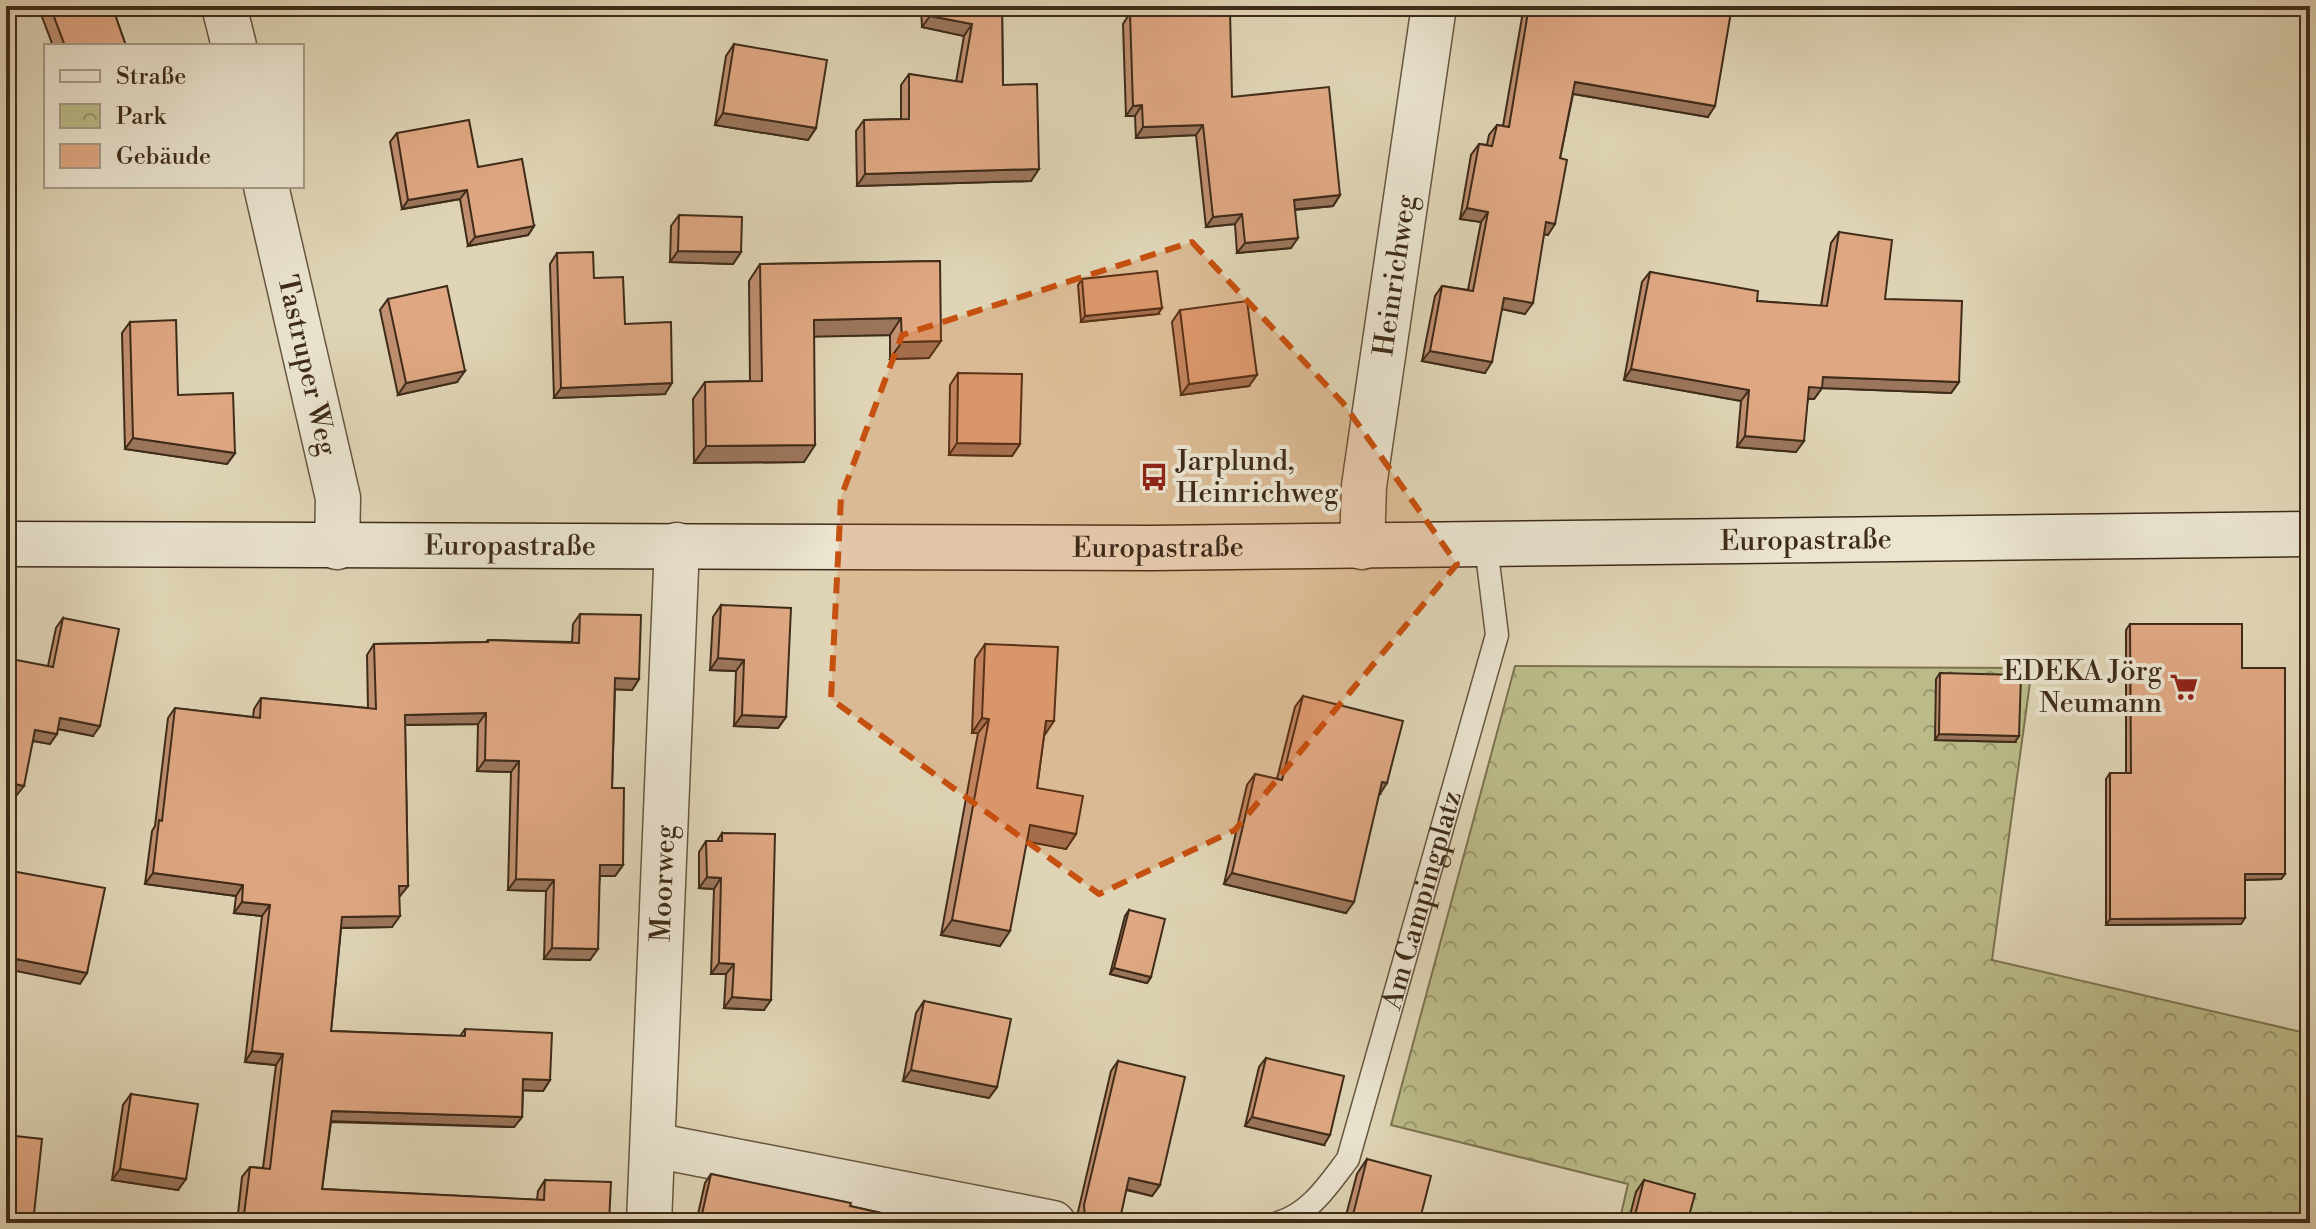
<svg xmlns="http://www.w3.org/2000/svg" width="2316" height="1229" font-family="'Libre Bodoni',serif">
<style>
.park{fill:url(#park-crowns);stroke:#7c7350;stroke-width:2}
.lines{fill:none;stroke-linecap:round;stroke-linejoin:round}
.service-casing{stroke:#675640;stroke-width:25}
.minor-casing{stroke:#675640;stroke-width:47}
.secondary-casing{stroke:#3f2b19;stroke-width:47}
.service{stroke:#eae4d0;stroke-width:22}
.minor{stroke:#eae4d0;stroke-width:44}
.secondary{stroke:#eae4d0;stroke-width:44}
.wall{fill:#c09071;stroke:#3f2b19;stroke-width:2}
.shaded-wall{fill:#9c765c;stroke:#3f2b19;stroke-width:2}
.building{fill:#dfa883;stroke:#3f2b19;stroke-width:2}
.marked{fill:#c6500f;fill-opacity:0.2;stroke:#c6500f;stroke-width:6;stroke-dasharray:16 10;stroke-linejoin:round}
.labels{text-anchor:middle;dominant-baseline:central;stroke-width:8;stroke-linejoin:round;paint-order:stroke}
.street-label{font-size:28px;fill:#3f2b19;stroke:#eae4d0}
.poi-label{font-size:28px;fill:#3f2b19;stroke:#eae4d0;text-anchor:start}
</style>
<defs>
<pattern id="park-crowns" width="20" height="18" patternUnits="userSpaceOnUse" patternTransform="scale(2)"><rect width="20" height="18" fill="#babb88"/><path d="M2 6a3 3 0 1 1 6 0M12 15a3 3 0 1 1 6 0" fill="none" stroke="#99986e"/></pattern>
</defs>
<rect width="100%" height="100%" fill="#dfd5b6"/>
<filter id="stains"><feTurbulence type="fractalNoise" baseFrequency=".0025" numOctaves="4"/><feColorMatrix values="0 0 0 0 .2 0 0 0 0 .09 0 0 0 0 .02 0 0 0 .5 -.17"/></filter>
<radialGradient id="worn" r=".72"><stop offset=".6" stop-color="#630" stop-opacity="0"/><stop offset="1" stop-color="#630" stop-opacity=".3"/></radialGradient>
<path class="park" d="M1515,666L2032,668L1992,960L2310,1034V1223H1619L1628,1184L1391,1125Z"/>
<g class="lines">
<defs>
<g id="service">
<path id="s1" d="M1278,1223C1310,1214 1329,1184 1348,1159L1497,635L1486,546"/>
</g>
<g id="minor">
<path d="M224,6L234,46"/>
<path id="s2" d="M266,186L338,498L337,547"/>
<path id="s3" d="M1362,547L1364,486L1434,6"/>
<path d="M653,1145L1053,1223"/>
<path id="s4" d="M649,1223L677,545"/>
</g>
<g id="secondary">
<path id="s5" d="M6,544L1152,548L2310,534"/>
</g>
</defs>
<use href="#service" class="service-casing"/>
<use href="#minor" class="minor-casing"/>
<use href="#secondary" class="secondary-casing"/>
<use href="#service" class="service"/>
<use href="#minor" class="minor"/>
<use href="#secondary" class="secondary"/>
</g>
<path class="wall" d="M38,6H112L126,46H53Z
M921,6H1002L1003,85L1031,181L857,186L856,131L864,120L901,119V85L909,74L956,82L964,36L922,27Z
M1524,6H1695L1708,117L1573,94L1560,158L1548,235L1544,234L1525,314L1502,309L1485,373L1422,361L1435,296L1442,286L1468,290L1481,222L1460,219L1471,155L1479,144L1487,145L1489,135L1497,125L1503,126Z
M1130,13L1232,97L1340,195L1333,206L1295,210L1291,248L1237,253L1235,224L1206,227L1196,135L1136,138L1135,116H1126L1123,24Z
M734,44L816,128L808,140L715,125L726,56Z
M397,133L478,167L534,226L528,235L468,246L460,199L402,209L390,142Z
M679,215L741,252L733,264L670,262L671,226Z
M1839,232L1885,299L1959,382L1951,393L1822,388L1814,399H1808L1796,452L1737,447L1741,401L1624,380L1642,282L1650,272L1757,301L1821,306L1831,243Z
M557,253L594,278L625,324L665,394L554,398L550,264Z
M940,261L929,358L890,359V335L814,336L804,462L694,463L693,399L705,382L750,381L749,281L760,264Z
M1082,279L1158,314L1081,322L1078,285Z
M388,299L457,382L398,395L380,310Z
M1180,310L1249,386L1181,395L1172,322Z
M130,322L178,395L235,453L227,464L125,449L122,333Z
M958,373L1020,444L1012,456L949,455L950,385Z
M721,605L786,717L778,728L734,726L736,671L710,670L713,617Z
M580,614L639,679L632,690L615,689L612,788L623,865L615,876H600L590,960L544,959L546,891L508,890L511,772L477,771L478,724L405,725L408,886L399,896L392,927L341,928L331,1031L460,1036L465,1029L550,1080L543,1091L523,1090L522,1117L514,1127L331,1122L322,1189L537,1200L538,1191L545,1180L609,1223H237L242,1177L250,1167L263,1168L276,1065L245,1062L262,916L234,913L236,896L145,884L152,831L155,826L168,718L175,708L253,717L254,709L261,698L368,708L367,655L374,644L486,642L488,640L572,642L573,624Z
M63,618L93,736L58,729L50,744L33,741L16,796L48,666L56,628Z
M2130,624L2242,668L2285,874L2281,879L2245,880L2241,924L2106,925V779L2110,773H2126V630Z
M985,644L1044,736L1037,788L1076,834L1066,849L1027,841L1000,946L941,935L978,733H972L975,659Z
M1940,673L2015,742L1935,740L1936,679Z
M1303,696L1380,794H1379L1346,913L1224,884L1247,785L1255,774L1277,779L1295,707Z
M722,833L764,1010L724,1008L726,974H711L714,889L699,888V852L706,841H717Z
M1129,910L1151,977L1147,983L1110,974L1125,916Z
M924,1001L997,1087L989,1098L903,1081L916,1013Z
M1266,1058L1324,1145L1245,1126L1259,1067Z
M1118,1061L1160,1185L1152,1196L1126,1190L1119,1223H1077V1216L1111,1071Z
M131,1094L178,1190L112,1180L123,1105Z
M1367,1159L1419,1223H1344L1357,1174Z
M711,1174L850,1206L925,1223H696L705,1183Z
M1644,1180L1687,1223H1628L1636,1192Z"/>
<path class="shaded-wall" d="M930,16L972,24L964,36L922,27Z
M1575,82L1715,106L1708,117L1568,93Z
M1142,105L1135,116H1126L1133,106Z
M723,113L816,128L808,140L715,125Z
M1203,125L1196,135L1136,138L1143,127Z
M1039,169L1031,181L857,186L865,174Z
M467,190L460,199L402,209L408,200Z
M1340,195L1333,206L1287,210L1294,200Z
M1467,208L1488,212L1481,222L1460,219Z
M1242,214L1235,224L1206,227L1213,217Z
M1546,222L1555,224L1548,235L1538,233Z
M534,226L528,235L468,246L475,237Z
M1298,238L1291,248L1237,253L1245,243Z
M678,251L741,252L733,264L670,262Z
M1504,298L1533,303L1525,314L1497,308Z
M1162,308L1158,314L1081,322L1085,316Z
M901,318L890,335L802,337L814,320Z
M941,341L929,358L890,359L902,342Z
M1430,351L1492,362L1485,373L1422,361Z
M1631,369L1749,390L1741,401L1624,380Z
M465,371L457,382L398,395L406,383Z
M1257,375L1249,386L1181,395L1189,384Z
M1823,377L1959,382L1951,393L1820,388H1822L1814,399L1802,398L1809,387Z
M672,383L665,394L554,398L561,388Z
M1745,436L1804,441L1796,452L1737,447Z
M133,438L235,453L227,464L125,449Z
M957,443L1020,444L1012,456L949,455Z
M815,445L804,462L694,463L706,446Z
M718,658L744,660L736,671L710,670Z
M615,678L639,679L632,690L608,689Z
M486,713L478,724L397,725L405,715Z
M742,715L786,717L778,728L734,726Z
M60,718L100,726L93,736L53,728Z
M982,718L989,719L978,733H972Z
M1046,721H1054L1044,736Z
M35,730L57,734L50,744L28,740Z
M1939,734L2019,736L2015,742L1935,740Z
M485,760L519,761L511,772L477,771Z
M6,782L24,786L16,796L6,794Z
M1382,782L1387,783L1380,794L1374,793Z
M1030,825L1076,834L1066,849L1019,840Z
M600,865H623L615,876H592Z
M153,873L243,885L236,896L145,884Z
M1232,873L1354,902L1346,913L1224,884Z
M2245,874H2285L2281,879L2241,880Z
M707,877L721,878L714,889L699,888Z
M516,879L554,880L546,891L508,890Z
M399,886H408L400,896L391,897Z
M242,902L270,905L262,916L234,913Z
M400,916L392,927L335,928L342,917Z
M2245,918L2241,924L2106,925L2110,919Z
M952,920L1010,931L1000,946L941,935Z
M552,948L598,949L590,960L544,959Z
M6,957L87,973L80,984L6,969Z
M719,963L734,964L726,974H711Z
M1114,968L1151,977L1147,983L1110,974Z
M732,997L771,1000L764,1010L724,1008Z
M252,1051L283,1054L276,1065L245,1062Z
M911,1070L997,1087L989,1098L903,1081Z
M523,1079L550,1080L543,1091L515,1090Z
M332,1111L522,1117L514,1127L324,1121Z
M1252,1117L1330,1135L1324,1145L1245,1126Z
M120,1169L186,1179L178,1190L112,1180Z
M1129,1178L1160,1185L1152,1196L1121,1188Z"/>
<path class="building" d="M50,6H112L126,46H65Z
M930,6H1002L1003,85L1037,84L1039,169L865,174L864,120L909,119V74L962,82L972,24L930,16Z
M1529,6H1695L1731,12L1715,106L1575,82L1560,158L1567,160L1555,224L1546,222L1533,303L1504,298L1492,362L1430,351L1442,286L1473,291L1488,212L1467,208L1479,144L1492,146L1497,125L1509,127Z
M1230,10L1232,97L1329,87L1340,195L1294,200L1298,238L1245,243L1242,214L1213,217L1203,125L1143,127L1142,105L1133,106L1130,13Z
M734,44L827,60L816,128L723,113Z
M469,120L478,167L522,159L534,226L475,237L467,190L408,200L397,133Z
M679,215L742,217L741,252L678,251Z
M1839,232L1892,240L1885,299L1962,301L1959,382L1823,377L1822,388L1809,387L1804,441L1745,436L1749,390L1631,369L1650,272L1758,291L1757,301L1827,306Z
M593,252L594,278L623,277L625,324L671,322L672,383L561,388L557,253Z
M940,261L941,341L902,342L901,318L814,320L815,445L706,446L705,382L762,381L760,264Z
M1157,271L1162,308L1085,316L1082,279Z
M447,286L465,371L406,383L388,299Z
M1247,301L1257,375L1189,384L1180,310Z
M176,320L178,395L233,393L235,453L133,438L130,322Z
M958,373L1022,374L1020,444L957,443Z
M721,605L791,608L786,717L742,715L744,660L718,658Z
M580,614L641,615L639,679L615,678L612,788H624L623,865H600L598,949L552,948L554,880L516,879L519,761L485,760L486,713L405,715L408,886H399L400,916L342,917L331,1031L465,1036V1029L552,1033L550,1080L523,1079L522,1117L332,1111L322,1189L544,1200L545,1180L611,1182L609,1223H243L250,1167L270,1169L283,1054L252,1051L270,905L242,902L243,885L153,873L159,820L162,821L175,708L260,718L261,698L376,709L374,644L488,642V640L579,643Z
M63,618L119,629L100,726L60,718L57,734L35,730L24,786L6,782V658L53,667Z
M2130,624H2242V668H2285V874H2245V918L2110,919V773H2131Z
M985,644L1058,647L1054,721H1046L1037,788L1083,796L1076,834L1030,825L1010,931L952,920L989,719L982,718Z
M1940,673L2021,675L2019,736L1939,734Z
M1303,696L1403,721L1387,783L1382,782L1354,902L1232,873L1255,774L1282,780Z
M722,833L775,834L771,1000L732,997L734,964L719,963L721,878L707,877L706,841H722Z
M6,870L105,888L87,973L6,957Z
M1129,910L1165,919L1151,977L1114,968Z
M924,1001L1011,1019L997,1087L911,1070Z
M1266,1058L1344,1076L1330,1135L1252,1117Z
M1118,1061L1185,1077L1160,1185L1129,1178L1119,1223H1082L1085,1218L1084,1205Z
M131,1094L198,1104L186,1179L120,1169Z
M6,1135L42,1139L33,1223H6Z
M1367,1159L1431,1176L1419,1223H1351Z
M711,1174L851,1203L850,1206L925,1223H700Z
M1644,1180L1695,1194L1687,1223H1633Z"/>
<path class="marked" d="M1192,242L1343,403L1457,564L1235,830L1099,894L831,699L841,497L902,335Z"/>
<defs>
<symbol id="bus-bare" viewBox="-9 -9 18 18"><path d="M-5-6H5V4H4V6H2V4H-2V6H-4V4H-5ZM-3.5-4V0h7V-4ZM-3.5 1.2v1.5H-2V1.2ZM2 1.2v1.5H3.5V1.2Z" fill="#8f2418" stroke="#eae4d0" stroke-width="2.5" paint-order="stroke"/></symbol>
<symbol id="supermarket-bare" viewBox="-9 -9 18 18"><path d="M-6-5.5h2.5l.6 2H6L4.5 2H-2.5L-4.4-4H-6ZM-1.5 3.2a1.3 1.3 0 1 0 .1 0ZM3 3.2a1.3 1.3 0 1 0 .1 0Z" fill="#8f2418" stroke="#eae4d0" stroke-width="2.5" paint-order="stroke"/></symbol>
</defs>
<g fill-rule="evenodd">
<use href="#bus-bare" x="1134" y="457" width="40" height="40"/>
<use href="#supermarket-bare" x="2164" y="667" width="40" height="40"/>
</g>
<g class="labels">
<g class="street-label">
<text stroke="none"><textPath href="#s3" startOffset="274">Heinrichweg</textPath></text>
<text stroke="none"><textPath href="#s2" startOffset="184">Tastruper Weg</textPath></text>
<text stroke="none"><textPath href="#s5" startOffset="1800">Europastraße</textPath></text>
<text stroke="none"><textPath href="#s5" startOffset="504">Europastraße</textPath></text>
<text stroke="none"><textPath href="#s5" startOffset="1152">Europastraße</textPath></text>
<text stroke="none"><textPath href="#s4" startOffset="340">Moorweg</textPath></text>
<text stroke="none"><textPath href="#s1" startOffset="366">Am Campingplatz</textPath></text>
</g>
<g class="poi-label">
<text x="1176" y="461">Jarplund,<tspan x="1176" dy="32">Heinrichweg</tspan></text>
<text x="2162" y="671" text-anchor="end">EDEKA Jörg<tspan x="2162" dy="32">Neumann</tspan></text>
</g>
</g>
<rect width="2316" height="1229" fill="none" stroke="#dfd5b6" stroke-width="32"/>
<rect x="8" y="8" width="2300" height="1213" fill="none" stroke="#3f2b19" stroke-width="4"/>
<rect x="16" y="16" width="2284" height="1197" fill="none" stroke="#3f2b19" stroke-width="2"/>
<rect x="44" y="44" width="260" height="144" fill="#eae4d0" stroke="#a69a87" stroke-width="2"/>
<rect x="60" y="70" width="40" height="12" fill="#eae4d0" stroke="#a69a87" stroke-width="2"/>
<text x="116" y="84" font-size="24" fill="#3f2b19">Straße</text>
<rect x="60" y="104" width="40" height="24" fill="url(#park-crowns)" stroke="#a69a87" stroke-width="2"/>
<text x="116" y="124" font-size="24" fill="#3f2b19">Park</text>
<rect x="60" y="144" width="40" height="24" fill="#dfa883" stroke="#a69a87" stroke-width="2"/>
<text x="116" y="164" font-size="24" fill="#3f2b19">Gebäude</text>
<rect width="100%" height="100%" filter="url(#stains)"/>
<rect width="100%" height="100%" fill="url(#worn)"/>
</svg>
